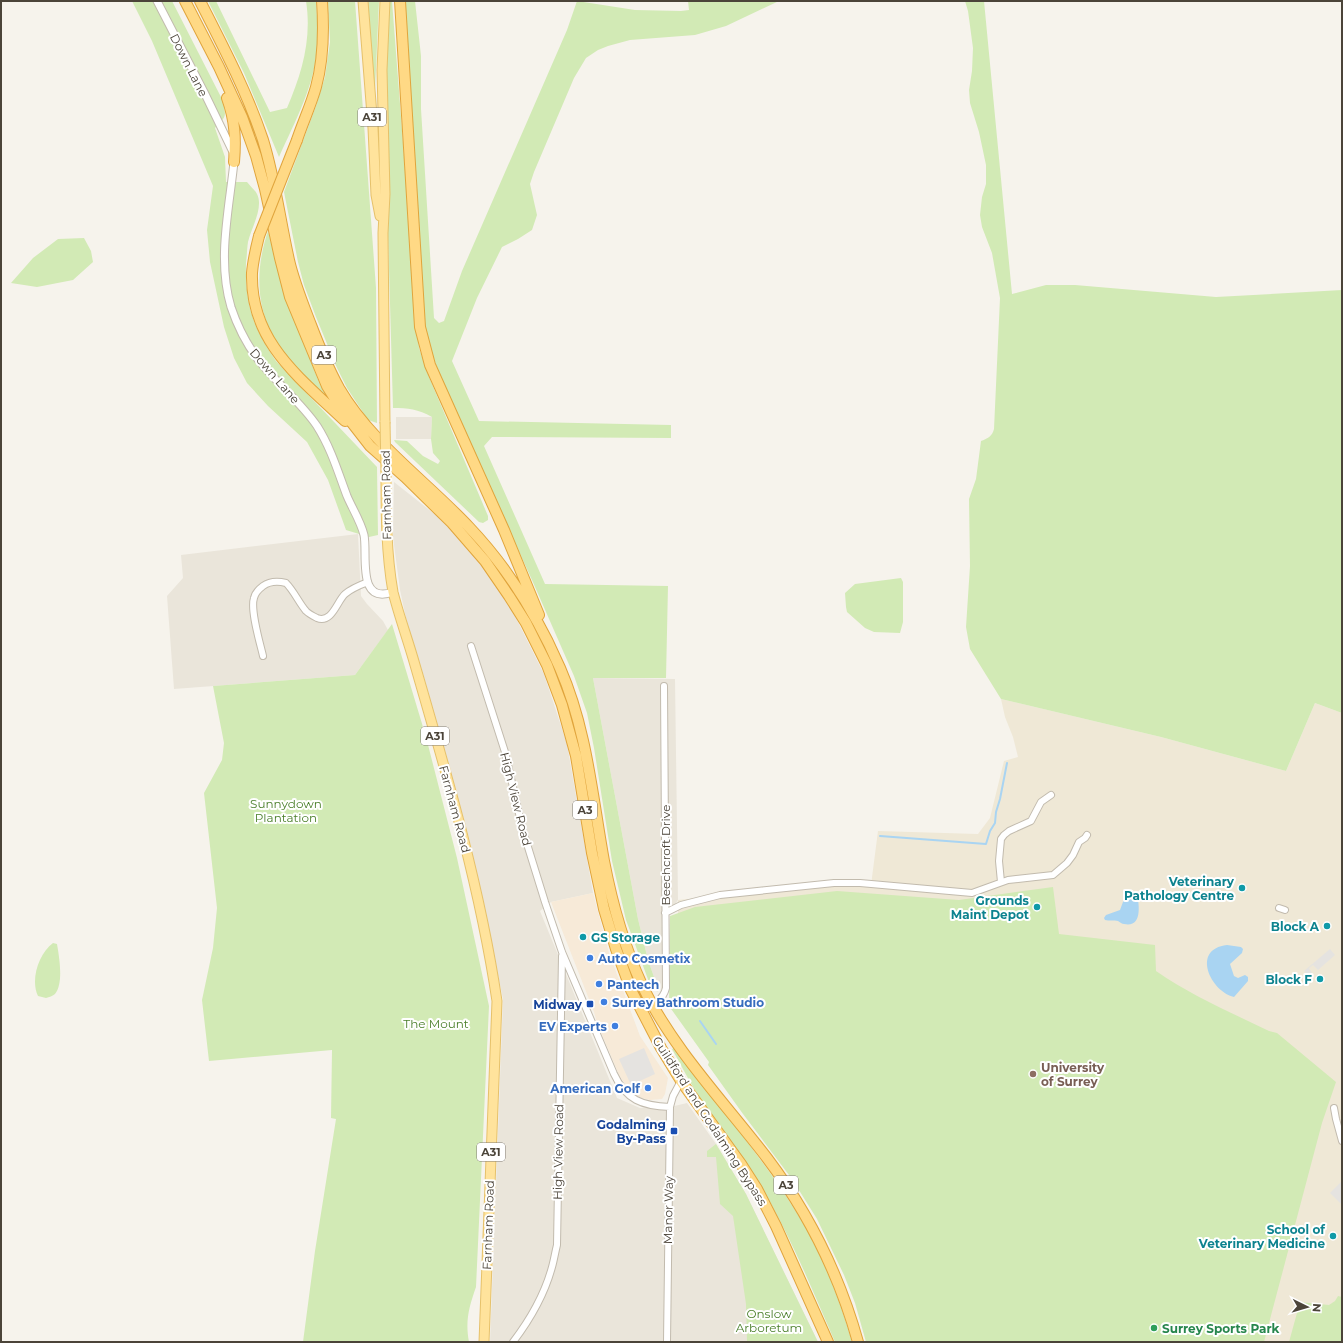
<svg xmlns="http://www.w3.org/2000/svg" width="1343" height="1343" font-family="Montserrat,sans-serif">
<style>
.residential{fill:#eae5da}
.commercial{fill:#f7ead8}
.education{fill:#efe8d6}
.green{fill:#d2eab5}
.parking{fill:#e5e3e0}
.water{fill:#a9d4f2}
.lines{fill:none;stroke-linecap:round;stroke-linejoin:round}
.stream{stroke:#a9d4f2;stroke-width:2}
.minor-casing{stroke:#c2bbae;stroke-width:8}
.tertiary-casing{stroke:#c2bbae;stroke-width:9}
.primary-casing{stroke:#e6c16a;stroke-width:11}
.trunk-casing{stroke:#e0a43c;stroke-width:12}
.minor{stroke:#fff;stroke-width:6}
.tertiary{stroke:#fff;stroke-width:7}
.primary{stroke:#ffe39c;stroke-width:9}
.trunk{stroke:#ffd985;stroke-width:10}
.primary-bridge-casing{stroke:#e6c16a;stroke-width:11;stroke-linecap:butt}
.trunk-bridge-casing{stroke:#e0a43c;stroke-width:12;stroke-linecap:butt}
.primary-bridge{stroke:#ffe39c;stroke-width:9}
.trunk-bridge{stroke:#ffd985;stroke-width:10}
.culture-dot{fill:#0f9aa8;stroke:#fff;stroke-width:1.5}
.shop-dot{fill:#3f7fe0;stroke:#fff;stroke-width:1.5}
.transit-dot{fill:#1a4fb4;stroke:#fff;stroke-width:1.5}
.education-dot{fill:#8d6e63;stroke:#fff;stroke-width:1.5}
.leisure-dot{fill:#2e9e5b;stroke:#fff;stroke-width:1.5}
.labels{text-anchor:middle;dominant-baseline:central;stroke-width:4;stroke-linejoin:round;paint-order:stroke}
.shield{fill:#fff;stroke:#817c74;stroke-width:1}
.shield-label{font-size:11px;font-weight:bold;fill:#4b4439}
.street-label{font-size:12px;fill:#4b4439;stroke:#fff}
.park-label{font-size:12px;fill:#4a7f2a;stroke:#fff}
.culture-label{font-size:12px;font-weight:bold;fill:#0d838f;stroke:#fff;text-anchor:end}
.shop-label{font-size:12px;font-weight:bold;fill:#366cbe;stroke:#fff;text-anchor:start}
.transit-label{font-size:12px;font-weight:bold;fill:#164399;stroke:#fff;text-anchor:end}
.education-label{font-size:12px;font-weight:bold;fill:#785e54;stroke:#fff;text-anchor:start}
.leisure-label{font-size:12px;font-weight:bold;fill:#27864d;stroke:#fff;text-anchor:start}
</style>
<rect width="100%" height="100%" fill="#f6f3ec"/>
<path class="residential" d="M396,417H432L431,439H396Z
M394,482L437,516L468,548L490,575L508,602L544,674L567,744L593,893L551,902L540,911L617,1098L640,1108H666L687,1103L716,1144L746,1194L818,1342H490L503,999L469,838L423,674L407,623L400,590L393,537Z
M358,534L361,596L367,604L383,621L388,630L355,675L174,689L167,596L183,578L181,555Z
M593,678L675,679L678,900L669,913V983L659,991L648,960L638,919Z"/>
<path class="commercial" d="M593,893L609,953L640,1036L668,1078L665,1094L662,1099L650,1100L637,1097L625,1084L619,1075L597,1023L594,1012L551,902Z"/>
<path class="education" d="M1001,699L1161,737L1286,771L1315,703L1342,713V1342H870L857,1300L678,913V900L838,884L871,885L878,831L978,834L990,818L1004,761L1018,757L1013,737L1005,717Z"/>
<path class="green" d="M132,1H172L223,101C226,118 227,115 215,128L225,157L226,182H247C250,186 255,190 257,194C264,208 251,228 248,242C247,248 247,256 246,263C245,305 253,327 276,361L377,467L378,535L369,537L346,530L328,480L307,442L268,406L247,383L234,358L224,327L210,262L207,230L213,186L152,41Z
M208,1H216L270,112L287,108C302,73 312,39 306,1H316C317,15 318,30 317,44C316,84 295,121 279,157L244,73Z
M328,1H355L376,288L377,423L368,420L347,388L337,368L316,317L304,285L298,262L284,192L316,106L325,77L330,42Z
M366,1H379L375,90L378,141Z
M387,1H392L419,348L429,377L488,516V520L483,523L479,522L395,442L394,440L407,441L423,456L438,464L440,461L433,453L431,439L432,417C418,409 408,408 393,408L384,94Z
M402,1H415L421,56V109L434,318L439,323L444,321L462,271L567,30L577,1L635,10L681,11L689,10L688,1H779L726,26L695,35L630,40L608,46L598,50L586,58L574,78L534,172L530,184L537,215L532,230L518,239L502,247L477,298L452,361L479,421L671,425V438L492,437L484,446L545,584L668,586L666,678H593L638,919L648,960L659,991C653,992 652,987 649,982L626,920L612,861L594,748L587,713L574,676L532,580L446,392L425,335Z
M965,1H984L1012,294L1046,285H1075L1216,297L1342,290V713L1315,703L1286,771L1161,737L1001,699L970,649L966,627L970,566L969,499L976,479L981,441C989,438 992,436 994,429L1000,298L992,253L982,227L980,215L982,197L986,184V165L979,132L970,103L969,90L972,71L973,48L968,11Z
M268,231L286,300L319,382L329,400C313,385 298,370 285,353C281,348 277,343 274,338C255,304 256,266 268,231Z
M84,238L91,251L93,262L73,280L37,287L11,283L33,258L58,239Z
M901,578L903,582V622L900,633L874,632L865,628L847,612L846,607L845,593L855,584Z
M392,624L426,737L457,858L489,1006L476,1287C469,1307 465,1321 469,1342H303L315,1251L336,1119L331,1118L332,1050L209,1061L202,1000L213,948L217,908L204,793L222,760L224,743L213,686L355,675Z
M1053,887L1059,934L1155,945L1156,971C1192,996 1230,1012 1269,1031L1277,1033L1336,1082L1322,1123L1264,1342H866L855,1303L844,1275L817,1219L792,1179L743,1114L708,1065L709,1062L669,1006L670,916L695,907L837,891L959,900Z
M53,943L57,944C59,956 64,983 55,994C53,996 49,997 46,998L38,996C30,980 39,953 53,943Z
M674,1048C698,1078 721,1109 745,1139C767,1168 789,1198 807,1230C826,1265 841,1303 852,1342H835C812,1289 790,1235 761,1186C743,1154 718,1127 699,1097C689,1081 681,1065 672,1049Z
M716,1144L746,1194L818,1342H747L746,1304L733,1216L720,1204L716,1157H707V1151Z
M1338,1296L1342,1297V1342H1289L1300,1302L1329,1305L1335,1301Z"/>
<path class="parking" d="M1330,949L1335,955L1318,970L1313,965L1309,968L1312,973L1309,976L1304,971Z
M644,1048L655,1074L631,1085L619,1059Z
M1342,1181V1205L1330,1193Z"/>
<path class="water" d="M1127,891H1132L1137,893C1139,904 1143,928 1124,924C1122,924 1120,922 1118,921C1114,920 1109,921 1105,920L1104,918L1106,915L1120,910Z
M1227,945L1241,947L1243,949L1242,953L1230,964L1234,976L1238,978L1245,975L1248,977V981L1234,997C1210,991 1191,949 1227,945Z"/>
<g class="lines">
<path class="stream" d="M880,836L986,844L990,831L995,823L996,812L1000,799L1007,763
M700,1021L716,1044"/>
<defs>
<path id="minor" d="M471,646L505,752L523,831L545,902L562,952L614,1074C626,1100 642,1106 670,1107
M263,656C260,643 250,610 254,598C255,593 259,589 263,586C270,581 278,581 286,583C294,591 299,603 306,611C309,614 313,616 317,618C332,624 337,601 345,594C352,588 360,585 368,582
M1001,882L999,861L1001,839L1004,835L1009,831L1031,821L1041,802L1051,795
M1279,908L1285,910
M665,913L681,905L720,895L834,883H860L972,893L1008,880L1053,875L1067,863L1073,855L1079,842L1085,838L1087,835
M641,1011C651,1006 663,1001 666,988L664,686
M1334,1108L1336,1119L1342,1141
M513,1342C529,1321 545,1293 552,1267C554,1260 555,1253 557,1245L562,956
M667,1342L670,1107L673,1096L681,1081"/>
<path id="tertiary" d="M157,1L204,92L233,152L234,162C229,210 217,260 231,307C237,325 246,343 257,358C275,382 300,401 317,426C331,448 338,472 347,496C352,508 361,522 364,535C368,554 356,605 393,592"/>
<path id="primary" d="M363,1L373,128L376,195L380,216
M385,1L382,70L385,194L383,233L385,422
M386,472C386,512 386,552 393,592C399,616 408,640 415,665C447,775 480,887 497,1001L484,1342"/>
<path id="trunk" d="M185,1L219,67L242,117L256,156L265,189L280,258L290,297L327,386L342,410L370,446L405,477L452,523L485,561L509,596L526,623L547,665L562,705L576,756L592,853L604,909L616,949L631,990L661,1048L681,1081L741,1164L757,1189L776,1226L828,1342
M200,1C223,46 247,92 263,140C275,179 280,220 289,260C294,282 303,304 311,325C319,346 328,368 339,388C371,443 426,481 469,527C507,567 538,617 560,668C587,730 592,795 604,861C612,903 624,946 642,985C672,1048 725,1103 767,1158C810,1215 839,1274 858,1342
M400,1L420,327L430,365L504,530L539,615
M227,98C235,120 236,139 234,162
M297,140C303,122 311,105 316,87C324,58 324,30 322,1
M259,236C256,248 253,260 252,273C250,342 300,378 345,421"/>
</defs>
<use href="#minor" class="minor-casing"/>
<use href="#tertiary" class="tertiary-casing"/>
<use href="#primary" class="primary-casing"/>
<use href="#trunk" class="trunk-casing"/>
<use href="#minor" class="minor"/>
<use href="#tertiary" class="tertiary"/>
<use href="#primary" class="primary"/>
<use href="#trunk" class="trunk"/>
<defs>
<path id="primary-bridge" d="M385,422L386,472"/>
<path id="trunk-bridge" d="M259,236L297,140"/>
</defs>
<use href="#primary-bridge" class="primary-bridge-casing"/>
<use href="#trunk-bridge" class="trunk-bridge-casing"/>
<use href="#primary-bridge" class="primary-bridge"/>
<use href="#trunk-bridge" class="trunk-bridge"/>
</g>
<g class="culture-dot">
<circle cx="1242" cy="888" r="4"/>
<circle cx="1037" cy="907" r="4"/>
<circle cx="1327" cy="926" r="4"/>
<circle cx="583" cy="937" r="4"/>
<circle cx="1320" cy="979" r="4"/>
<circle cx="1333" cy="1236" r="4"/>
</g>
<g class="shop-dot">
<circle cx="590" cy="958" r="4"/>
<circle cx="599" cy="984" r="4"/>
<circle cx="604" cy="1002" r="4"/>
<circle cx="615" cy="1026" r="4"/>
<circle cx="648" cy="1088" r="4"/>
</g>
<g class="transit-dot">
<rect x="586" y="1000" width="8" height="8" rx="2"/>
<rect x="670" y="1127" width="8" height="8" rx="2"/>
</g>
<circle class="education-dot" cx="1033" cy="1074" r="4"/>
<circle class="leisure-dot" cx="1154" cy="1328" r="4"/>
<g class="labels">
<g class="shield">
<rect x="358" y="108" width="28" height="18" rx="3"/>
<rect x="312" y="346" width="24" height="18" rx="3"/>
<rect x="421" y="727" width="28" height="18" rx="3"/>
<rect x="573" y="801" width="24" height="18" rx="3"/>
<rect x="477" y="1143" width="28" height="18" rx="3"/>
<rect x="774" y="1176" width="24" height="18" rx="3"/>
</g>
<g class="shield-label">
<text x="372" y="117">A31</text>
<text x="324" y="355">A3</text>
<text x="435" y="736">A31</text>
<text x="585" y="810">A3</text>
<text x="491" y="1152">A31</text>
<text x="786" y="1185">A3</text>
</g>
<g class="street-label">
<text transform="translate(189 65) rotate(63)">Down Lane</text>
<text transform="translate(275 376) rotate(49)">Down Lane</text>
<text transform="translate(386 495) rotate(-91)">Farnham Road</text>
<text transform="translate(516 799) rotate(76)">High View Road</text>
<text transform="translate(455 809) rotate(75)">Farnham Road</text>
<text transform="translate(665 855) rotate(-90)">Beechcroft Drive</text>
<text transform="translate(710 1121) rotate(57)">Guildford and Godalming Bypass</text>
<text transform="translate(558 1152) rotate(-89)">High View Road</text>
<text transform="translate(668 1210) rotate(-89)">Manor Way</text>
<text transform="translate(488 1225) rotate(-88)">Farnham Road</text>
</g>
<g class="park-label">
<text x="286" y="803">Sunnydown<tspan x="286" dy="14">Plantation</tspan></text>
<text x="436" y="1023">The Mount</text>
<text x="769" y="1313">Onslow<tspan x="769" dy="14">Arboretum</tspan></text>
</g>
<g class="culture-label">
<text x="1234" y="881">Veterinary<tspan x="1234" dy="14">Pathology Centre</tspan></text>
<text x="1029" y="900">Grounds<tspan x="1029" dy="14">Maint Depot</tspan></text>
<text x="1319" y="926">Block A</text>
<text x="591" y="937" text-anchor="start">GS Storage</text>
<text x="1312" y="979">Block F</text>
<text x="1325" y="1229">School of<tspan x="1325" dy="14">Veterinary Medicine</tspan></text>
</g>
<g class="shop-label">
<text x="598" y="958">Auto Cosmetix</text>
<text x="607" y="984">Pantech</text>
<text x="612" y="1002">Surrey Bathroom Studio</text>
<text x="607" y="1026" text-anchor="end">EV Experts</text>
<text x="640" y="1088" text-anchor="end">American Golf</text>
</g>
<g class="transit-label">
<text x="582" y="1004">Midway</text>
<text x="666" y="1124">Godalming<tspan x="666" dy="14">By-Pass</tspan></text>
</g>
<g class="education-label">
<text x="1041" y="1067">University<tspan x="1041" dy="14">of Surrey</tspan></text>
</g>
<g class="leisure-label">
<text x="1162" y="1328">Surrey Sports Park</text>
</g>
</g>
<rect width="1343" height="1343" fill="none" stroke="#4b4439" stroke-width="4"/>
<g transform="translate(1307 1307) rotate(95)" stroke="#ffffff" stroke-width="3" paint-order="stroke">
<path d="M0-3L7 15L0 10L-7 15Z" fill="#4b4439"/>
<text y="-6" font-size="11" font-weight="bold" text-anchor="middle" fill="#4b4439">N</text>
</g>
</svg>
